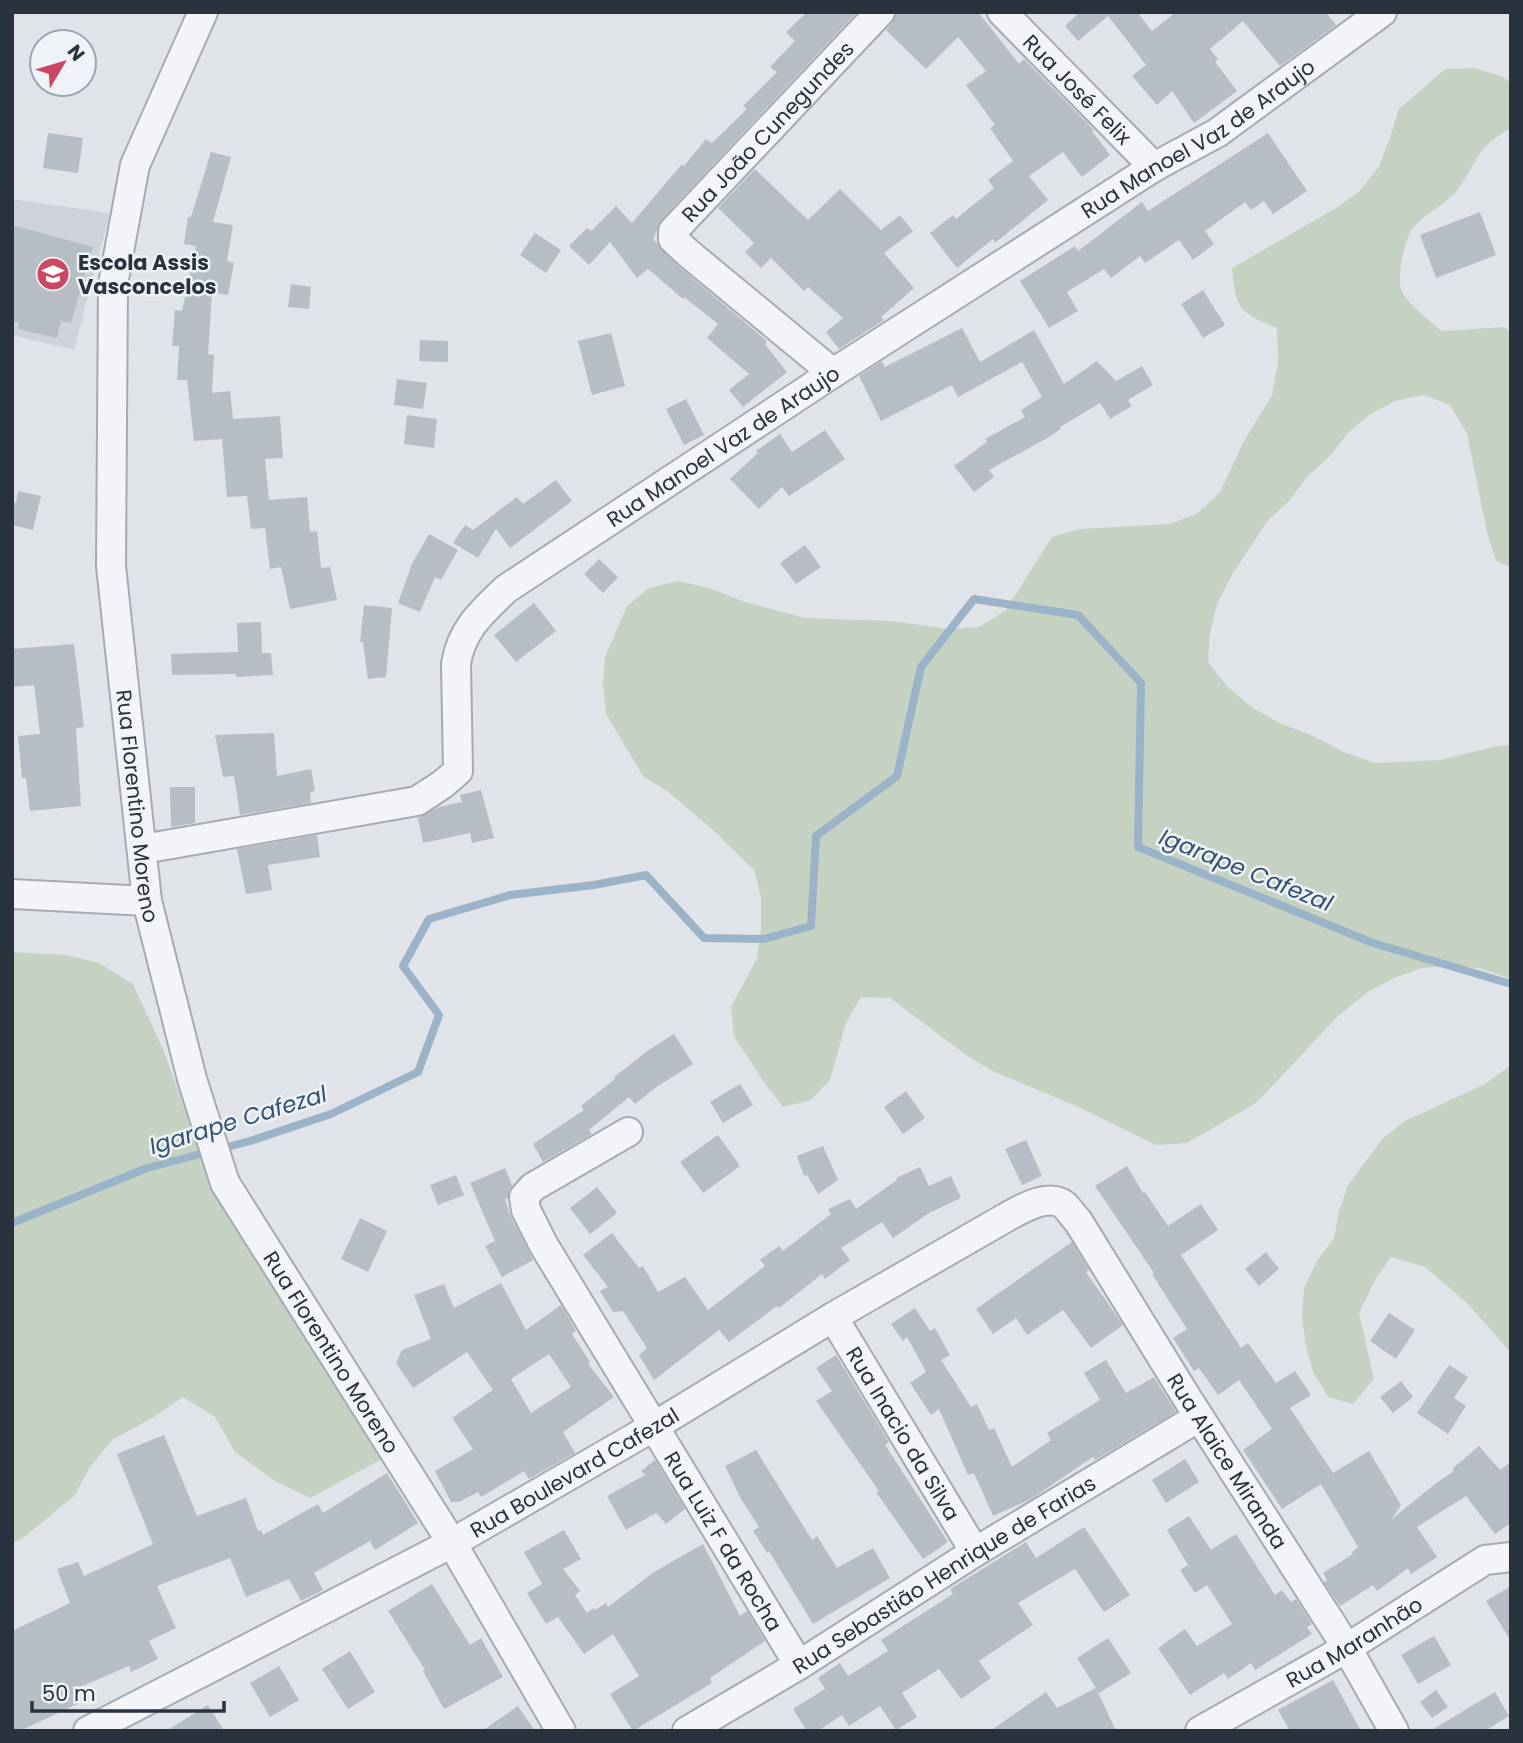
<svg xmlns="http://www.w3.org/2000/svg" width="1523" height="1743" font-family="Poppins,sans-serif">
<style>
.built{fill:#ced3da}
.green{fill:#c6d2c1}
.lines{fill:none;stroke-linecap:round;stroke-linejoin:round}
.stream{stroke:#9bb3c8;stroke-width:8}
.building{fill:#b7bdc5;fill-rule:evenodd}
.minor-casing{stroke:#a5abb2;stroke-width:32}
.minor{stroke:#f2f4f7;stroke-width:28}
.labels{text-anchor:middle;dominant-baseline:central;stroke-width:5;stroke-linejoin:round;paint-order:stroke}
.street-label{font-size:21px;fill:#29323f;stroke:#eff2f6}
.poi-label{font-size:21px;font-weight:bold;fill:#29323f;stroke:#eff2f6;text-anchor:start}
.water-label{font-size:23px;font-style:italic;fill:#345372;stroke:#eff2f6}
</style>
<rect width="100%" height="100%" fill="#e0e4e8"/>
<path class="built" d="M12,199L110,213L74,350L12,335Z"/>
<path class="green" d="M1475,68L1503,77L1511,83V128C1478,146 1478,160 1459,188C1447,205 1423,213 1411,231C1404,244 1397,274 1401,289C1406,303 1430,321 1442,331L1504,327L1511,332V567L1496,561L1487,532L1467,434L1450,405L1424,395L1395,401L1369,415L1348,433L1329,457L1308,476L1289,501L1268,520L1232,575L1217,604L1210,633L1208,662L1226,685L1250,706L1279,723L1311,735L1344,752L1375,763L1440,760L1497,746L1511,745V979L1480,968L1450,966L1422,968L1394,978L1368,992L1338,1016L1256,1103L1187,1143L1156,1145L1074,1105L992,1071L966,1055L890,998L861,997L846,1023L830,1080L811,1100L783,1107L766,1085L734,1036L731,1007L757,958L761,928V897L754,870L714,831L667,791L643,776L606,714L603,685L605,657L627,606L649,588L679,581L712,589L745,602L805,618L892,621L949,629L979,627L1005,611L1052,537L1080,529L1170,524L1198,513L1220,492L1244,441L1272,395L1278,362L1277,328C1240,314 1235,308 1232,268L1336,208L1360,191L1379,166L1390,138L1399,109L1445,69Z
M12,952L66,955L99,963L133,984L163,1049L206,1167L382,1459L310,1498L275,1481L235,1452L215,1417L183,1397L154,1417L112,1440L90,1467L75,1495L22,1539L12,1543Z
M1511,1065V1353L1469,1305L1425,1267L1391,1257L1375,1280L1359,1313L1374,1379L1353,1404L1328,1397L1313,1372L1306,1346L1302,1319L1304,1288L1317,1261L1334,1238L1339,1211L1348,1185L1383,1138L1405,1121L1485,1084Z"/>
<g class="lines">
<path class="stream" d="M12,1223L147,1168L250,1141L331,1114L418,1072L439,1015L403,966L429,919L510,895L594,885L646,875L704,938L764,939L811,926L816,836L897,776L921,667L974,599L1078,615L1141,683L1138,847L1373,943L1511,984"/>
</g>
<path class="building" d="M807,12H857L661,220L653,239L677,265L767,341L765,344L787,372L743,407L729,390L749,374L707,338L718,324L684,297L683,299L648,269L637,278L610,242L589,265L569,246L587,228L591,231L616,206L632,223L682,164L684,166L706,139L712,143L747,109L743,106L777,72L770,67L795,41L786,32Z
M896,12H978L1019,64L1024,59L1094,130L1092,131L1110,155L1082,177L1063,152L1029,176L1048,200L995,243L993,239L957,268L930,233L953,215L956,219L994,188L988,180L1013,161L990,128L995,125L966,85L986,71L958,37L926,69L886,30L892,23Z
M1080,12H1137L1152,31L1176,12H1326L1336,25L1280,66L1243,21L1210,49L1218,59L1215,62L1237,91L1194,123L1172,91L1157,105L1132,76L1146,65L1108,16L1078,41L1065,26Z
M48,133L83,138L78,173L43,168Z
M1268,133L1307,191L1273,214L1264,201L1251,210L1245,202L1205,231L1214,244L1193,260L1179,240L1145,263L1140,256L1111,278L1104,269L1067,292L1078,311L1049,328L1020,281L1075,246L1078,251L1142,202L1148,211Z
M211,152L231,157L213,222L233,225L227,261L234,263L228,295L212,292L208,354L214,355L212,393L230,391L233,419L280,416L283,458L265,459L269,500L307,497L310,532L317,531L321,568L330,567L337,600L290,609L281,567L270,569L265,528L251,529L247,496L227,497L222,439L194,441L187,380H177L179,346H172L175,310L182,311L196,246L184,244L188,217H191Z
M755,169L808,220L840,189L881,230L900,215L913,231L884,253L914,288L881,317L884,320L839,349L826,332L843,318L808,287L804,291L771,258L761,268L745,252L754,243L718,208Z
M1480,212L1496,255L1436,278L1420,235Z
M12,225L93,247L71,323L61,321L57,338L18,329L19,323L12,321Z
M535,233L561,250L546,273L520,255Z
M291,284L311,287L309,309L288,307Z
M1203,290L1225,325L1203,338L1181,304Z
M962,328L980,362L1034,330L1064,384L1097,361L1116,381L1142,366L1153,385L1128,400L1132,406L1110,419L1100,403L1060,427L1061,429L1049,437L989,470L994,477L974,492L954,466L987,442L985,439L1025,417L1021,410L1042,397L1022,362L958,397L952,385L881,421L859,376L882,361L885,367Z
M611,333L625,386L592,395L578,341Z
M420,340L448,341V362L419,361Z
M397,379L427,383L423,409L394,405Z
M686,399L704,435L684,445L666,409Z
M407,415L437,419L434,448L404,444Z
M825,430L845,459L789,496L782,487L759,509L730,479L758,453L756,451L780,434L792,452Z
M556,480L572,501L510,548L496,529L478,558L453,543L465,525L473,530L517,497L523,504Z
M18,491L41,496L33,530L12,525V502L16,503Z
M429,534L458,550L441,580L435,577L420,612L398,603L412,564Z
M805,545L821,567L796,584L780,563Z
M599,559L618,577L603,593L584,574Z
M534,603L556,631L516,662L494,635Z
M364,605L392,608L386,677L368,679L363,642H360Z
M261,622L262,653H271L273,675L236,677V674L172,675L171,654L238,652L237,623Z
M74,644L84,727L76,728L81,806L30,811L26,778H22L18,736L40,734L34,685L14,687L12,649Z
M274,733L277,776L311,769L315,791L310,792L311,803L240,815L234,776L223,777L215,735Z
M170,787H195V823L171,827Z
M481,790L494,838L472,843L470,833L423,843L418,818L439,807L462,802L460,795Z
M317,835L320,857L268,865L272,890L246,894L237,849Z
M674,1034L693,1064L658,1086L635,1104L629,1097L589,1130L592,1134L543,1162L533,1144L584,1110L581,1106L615,1079L614,1077L650,1049Z
M740,1084L753,1105L723,1123L710,1102Z
M906,1091L925,1118L903,1134L884,1107Z
M718,1135L740,1166L703,1193L680,1162Z
M1026,1140L1042,1176L1022,1185L1005,1149Z
M823,1146L838,1180L818,1194L807,1175L804,1176L797,1156Z
M1127,1166L1143,1193L1145,1192L1168,1226L1201,1204L1218,1230L1181,1255L1241,1348L1248,1343L1276,1383L1295,1371L1311,1395L1290,1408L1333,1473L1369,1451L1401,1505L1392,1519L1435,1484L1454,1471L1452,1469L1479,1446L1500,1470L1511,1462V1523L1495,1534L1466,1496L1417,1527L1437,1557L1411,1574L1408,1568L1377,1591L1373,1585L1340,1606L1324,1582L1327,1580L1323,1573L1353,1554L1352,1552L1358,1547L1321,1484L1282,1509L1243,1450L1272,1429L1239,1380L1218,1395L1199,1368L1194,1371L1173,1338L1187,1329L1152,1274L1154,1273L1095,1186Z
M920,1167L929,1186L951,1176L961,1198L929,1213L893,1238L882,1222L841,1248L850,1260L825,1279L822,1274L779,1308L777,1306L729,1342L719,1330L654,1380L639,1355L647,1348L623,1311L613,1312L600,1291L608,1287L583,1255L612,1233L639,1268L643,1266L658,1292L685,1277L708,1310L765,1266L760,1260L779,1246L783,1251L831,1214L828,1209L850,1199L856,1209L897,1180L896,1178Z
M505,1168L512,1185L508,1198L505,1199L511,1217L533,1260L502,1277L485,1246L495,1241L470,1183Z
M456,1175L464,1195L438,1205L430,1185Z
M597,1187L617,1213L590,1234L570,1208Z
M360,1218L387,1231L368,1272L341,1259Z
M1072,1242L1089,1270L1086,1272L1123,1325L1091,1348L1063,1310L1027,1335L1016,1318L993,1334L976,1309Z
M1266,1252L1279,1269L1259,1286L1245,1269Z
M501,1283L526,1330L561,1305L576,1331L572,1334L590,1362L588,1364L614,1397L563,1432L575,1453L529,1479L524,1471L481,1497L478,1492L459,1502H451L435,1471L473,1449L452,1418L493,1390L467,1352L413,1388L396,1363L402,1350L431,1339L414,1295L444,1284L454,1308ZM549,1354L571,1387L531,1413L511,1379Z
M915,1308L930,1331L935,1328L950,1355L941,1360L971,1407L977,1404L989,1430L994,1428L1012,1467L1051,1440L1047,1433L1100,1400L1084,1373L1106,1360L1126,1393L1154,1377L1176,1412L1095,1460L1093,1457L1031,1499L993,1516L974,1473L968,1475L939,1409L931,1415L910,1383L926,1372L907,1337L903,1341L891,1324Z
M1389,1313L1415,1330L1396,1359L1370,1341Z
M836,1355L889,1442L885,1445L948,1542L923,1559L876,1492L879,1491L816,1401L832,1391L816,1368Z
M1449,1365L1468,1377L1454,1398L1466,1406L1448,1434L1417,1413Z
M1401,1381L1413,1397L1393,1413L1380,1397Z
M164,1435L197,1516L246,1498L258,1531L261,1530L263,1535L318,1504L323,1513L387,1473L418,1523L375,1550L370,1541L314,1573L323,1590L301,1601L289,1579L246,1597L230,1558L157,1586L176,1628L149,1641L158,1659L131,1672L129,1666L73,1690L79,1703L20,1731H12V1631L70,1603L57,1569L78,1562L84,1576L153,1544L117,1454Z
M756,1450L812,1540L817,1536L837,1568L873,1548L890,1578L813,1624L769,1551L767,1553L753,1531L759,1527L741,1499L725,1466Z
M1185,1459L1199,1482L1166,1503L1152,1480Z
M655,1460L685,1509L666,1524L656,1513L626,1530L607,1496L645,1475L641,1471Z
M1189,1516L1211,1550L1236,1534L1275,1595L1282,1590L1291,1602L1296,1599L1312,1624L1307,1627L1312,1634L1255,1670L1251,1663L1228,1679L1224,1673L1190,1695L1158,1648L1185,1629L1197,1646L1232,1624L1207,1585L1195,1593L1180,1570L1188,1565L1167,1530Z
M1084,1527L1130,1595L1104,1612L1075,1569L1018,1603L1033,1625L979,1661L991,1678L961,1699L939,1669L902,1693L917,1717L896,1730L880,1706L849,1726L842,1715L818,1731H807L793,1709L825,1689L818,1678L840,1663L848,1676L888,1651L881,1640L953,1594L950,1589L1026,1542L1036,1558Z
M564,1530L581,1559L563,1569L580,1591L575,1595L587,1613L593,1608L595,1610L606,1603L608,1607L654,1572L703,1544L740,1616L747,1611L765,1641L710,1678L712,1683L633,1731L610,1694L639,1676L613,1634L584,1654L558,1617L546,1624L527,1593L542,1584L524,1552Z
M432,1584L470,1645L481,1638L503,1677L444,1709L423,1671L425,1670L388,1611Z
M1511,1586V1641L1486,1601Z
M1434,1636L1451,1665L1418,1684L1401,1655Z
M1108,1638L1131,1673L1099,1693L1077,1658Z
M350,1651L375,1692L348,1709L322,1669Z
M279,1666L299,1700L270,1717L250,1683Z
M1333,1680L1361,1731H1290L1278,1710Z
M1096,1688L1116,1731H990L1046,1692L1057,1708Z
M1436,1690L1448,1707L1432,1718L1420,1702Z
M1495,1692L1509,1716L1485,1731H1430Z
M208,1705L224,1731H166Z
M518,1706L535,1731H482Z"/>
<g class="lines">
<defs>
<g id="minor">
<path id="s1" d="M203,12L135,165L113,284L111,566L147,901L192,1079L225,1183L452,1543L561,1731"/>
<path id="s2" d="M1002,12L1154,167"/>
<path id="s3" d="M833,373L688,253L673,239V231L880,12"/>
<path id="s4" d="M143,849L417,801L443,784L458,771L456,664C461,630 482,612 506,589L833,373L1154,167L1217,133L1382,12"/>
<path d="M12,894L147,901"/>
<path id="s5" d="M628,1132L533,1187L524,1197L526,1210L543,1244L799,1665"/>
<path id="s6" d="M833,1317L975,1552"/>
<path id="s7" d="M88,1731L452,1543L653,1427L833,1317L1005,1218C1020,1210 1046,1193 1063,1204C1068,1208 1073,1216 1078,1221L1187,1398L1347,1648L1394,1731"/>
<path id="s8" d="M687,1731L799,1665L975,1552L1199,1417"/>
<path id="s9" d="M1200,1731L1347,1648L1485,1560L1511,1557"/>
</g>
</defs>
<use href="#minor" class="minor-casing"/>
<use href="#minor" class="minor"/>
</g>
<defs>
<symbol id="school-disc" viewBox="-11 -11 22 22"><circle r="9.5" fill="#cb4762" stroke="#eff2f6"/><path d="M0-5L7-2L0 1L-7-2ZM-4 1L0 2.5L4 1V4Q0 6-4 4Z" fill="#fff"/></symbol>
</defs>
<g fill-rule="evenodd">
<use href="#school-disc" x="34" y="255" width="38" height="38"/>
</g>
<g class="labels">
<g class="street-label">
<text stroke="none"><textPath href="#s2" startOffset="108">Rua José Felix</textPath></text>
<text stroke="none"><textPath href="#s3" startOffset="354">Rua João Cunegundes</textPath></text>
<text stroke="none"><textPath href="#s4" startOffset="1354">Rua Manoel Vaz de Araujo</textPath></text>
<text stroke="none"><textPath href="#s4" startOffset="788">Rua Manoel Vaz de Araujo</textPath></text>
<text stroke="none"><textPath href="#s1" startOffset="812">Rua Florentino Moreno</textPath></text>
<text stroke="none"><textPath href="#s1" startOffset="1400">Rua Florentino Moreno</textPath></text>
<text stroke="none"><textPath href="#s6" startOffset="136">Rua Inacio da Silva</textPath></text>
<text stroke="none"><textPath href="#s7" startOffset="1419">Rua Alaice Miranda</textPath></text>
<text stroke="none"><textPath href="#s7" startOffset="551">Rua Boulevard Cafezal</textPath></text>
<text stroke="none"><textPath href="#s5" startOffset="522">Rua Luiz F da Rocha</textPath></text>
<text stroke="none"><textPath href="#s8" startOffset="301">Rua Sebastião Henrique de Farias</textPath></text>
<text stroke="none"><textPath href="#s9" startOffset="178">Rua Maranhão</textPath></text>
</g>
<g class="poi-label">
<text x="78" y="262">Escola Assis<tspan x="78" dy="24">Vasconcelos</tspan></text>
</g>
<g class="water-label">
<text transform="translate(1246 870) rotate(22)">Igarape Cafezal</text>
<text transform="translate(238 1120) rotate(-17)">Igarape Cafezal</text>
</g>
</g>
<rect width="1523" height="1743" fill="none" stroke="#29323f" stroke-width="28"/>
<g transform="translate(63 63) rotate(52)"><circle r="33" fill="#eff2f6" stroke="#a0a5ad" stroke-width="2"/>
<path d="M0-5L12 26L0 18L-12 26Z" fill="#cb4762"/>
<text y="-10" font-size="19" font-weight="bold" text-anchor="middle" fill="#29323f">N</text>
</g>
<path d="M32 1701v10h192v-10" fill="none" stroke="#29323f" stroke-width="3.5"/>
<text x="42" y="1701" font-size="21" fill="#29323f" stroke="#eff2f6" stroke-width="5" paint-order="stroke">50 m</text>
</svg>
